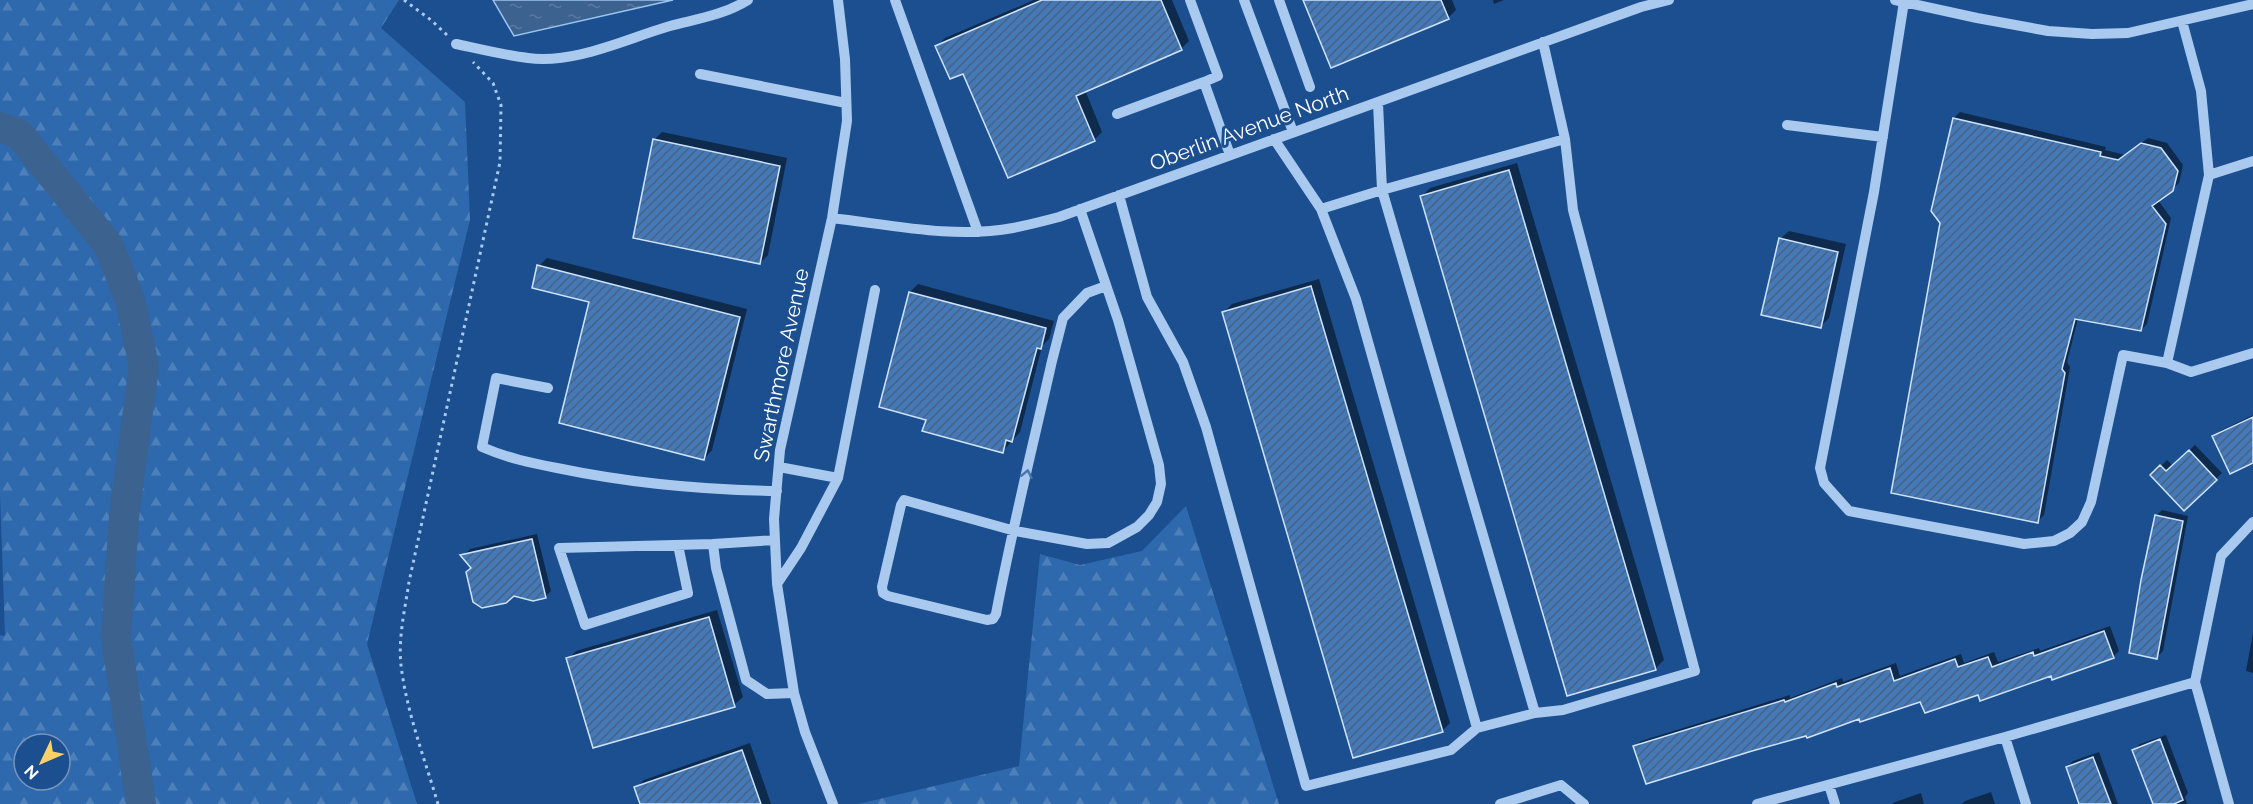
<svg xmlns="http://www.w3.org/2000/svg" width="2253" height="804" font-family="Raleway,sans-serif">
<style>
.forest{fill:url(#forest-firs);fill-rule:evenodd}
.water{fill:url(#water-ripples);stroke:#9cc4f0;stroke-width:1.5}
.shadow{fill:#0007}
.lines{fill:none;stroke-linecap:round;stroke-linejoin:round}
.river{stroke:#3c6290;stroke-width:30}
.building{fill:url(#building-hatch);stroke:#cfe3fa;stroke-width:1.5}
.path{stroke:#a9c9ee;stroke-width:3;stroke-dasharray:3 4.5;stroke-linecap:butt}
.minor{stroke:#a9c9ee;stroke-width:10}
.oneway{stroke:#4674ac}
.labels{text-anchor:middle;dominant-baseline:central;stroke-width:6;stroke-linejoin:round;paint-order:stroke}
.street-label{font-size:21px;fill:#fff;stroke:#1b4f8f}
</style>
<defs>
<pattern id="forest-firs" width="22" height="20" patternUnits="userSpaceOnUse" patternTransform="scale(1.5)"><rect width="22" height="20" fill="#2e69ad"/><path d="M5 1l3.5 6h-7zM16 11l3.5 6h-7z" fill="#4d80b9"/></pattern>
<pattern id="water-ripples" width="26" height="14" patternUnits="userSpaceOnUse" patternTransform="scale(1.5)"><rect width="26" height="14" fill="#3c6290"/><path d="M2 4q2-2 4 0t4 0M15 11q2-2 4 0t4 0" fill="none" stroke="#597aa1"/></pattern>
<pattern id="building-hatch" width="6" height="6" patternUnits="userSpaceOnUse" patternTransform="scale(1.5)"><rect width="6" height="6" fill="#4478b7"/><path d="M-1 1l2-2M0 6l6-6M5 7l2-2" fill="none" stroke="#486282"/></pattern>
</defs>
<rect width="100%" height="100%" fill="#1b4f8f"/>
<path class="forest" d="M0,0H399L381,28L465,102L470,220L367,644L417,804H0V635L5,636L0,495ZM24,744H60V780H24Z
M1186,506L1279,804H858L1019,766L1040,554L1080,565L1142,551Z"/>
<path class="water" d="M493,0H673L514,36Z"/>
<path class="shadow" d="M1034,0H1172L1189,41L1181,49L1085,90L1102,132L1094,140L964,72L937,46L945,38Z
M1304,0H1452L1456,10L1448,18Z
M1493,0H1504L1494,4Z
M1960,112L2106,147L2105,150L2125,155L2148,138L2167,143L2183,165L2179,183L2158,200L2171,218L2147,324L2141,330L2078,319L2067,362L2070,367L2044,515L2038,521L1941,223L1954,118Z
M662,132L787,158L768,255L760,263L654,140Z
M1517,163L1664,660L1656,668L1568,694L1422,196L1430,188Z
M1789,231L1846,244L1829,318L1820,327L1780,239Z
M547,258L747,309L712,450L704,459L591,301L539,266Z
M1319,279L1450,723L1442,731L1224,312L1232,304Z
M918,284L1054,321L1049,339L1042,346L1020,432L1003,451L927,419L910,292Z
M2253,415V461L2214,437L2220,431Z
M2195,445L2222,473L2184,509L2152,475L2167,460L2173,466Z
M2162,510L2188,516L2163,651L2157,657L2156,516Z
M537,534L551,591L545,597L472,567L464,555L470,549Z
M717,610L743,697L734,705L619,738L568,659L576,651Z
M2110,626L2119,651L2113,657L1979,693L1921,700L1860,717L1635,747L1641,741L1790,695V698L1842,678L1843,682L1896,663L1900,676L1961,654L1964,663L1994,652L1998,662L2039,648L2040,651Z
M2253,633V673L2246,671Z
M2166,735L2188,793L2185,797L2187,804H2155L2134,750L2140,744Z
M750,743L771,804H642L636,788L644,780Z
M2099,752L2118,804H2081L2067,767L2073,761Z
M1991,792L1995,804H1962L1965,801Z
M1921,793L1924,804H1892L1895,802Z"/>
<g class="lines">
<path class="river" d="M0,127L19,134L109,246L130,300L144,366L124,517L116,637L141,804"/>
</g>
<path class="building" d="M1042,0H1161L1182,50L1076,96L1095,141L1008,178L963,74L950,79L935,46Z
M1303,0H1441L1449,19L1331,68Z
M1953,118L2101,152L2100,156L2118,160L2141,143L2161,148L2178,171L2173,191L2152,206L2166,224L2141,331L2075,319L2062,369L2065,373L2038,523L1891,493L1940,223L1931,211Z
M653,139L780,166L760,264L633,238Z
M1509,170L1656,670L1567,696L1420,196Z
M1779,238L1838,252L1821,328L1761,315Z
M537,265L740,317L704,460L559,423L589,302L532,288Z
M1311,286L1443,732L1353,758L1222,312Z
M909,292L1046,328L1041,349L1037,348L1012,442L1006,440L1003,453L922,431L926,420L879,407Z
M2253,417V463L2230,474L2212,436Z
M2189,450L2217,480L2184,511L2150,475L2160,465L2166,471Z
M2155,515L2183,521L2157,659L2129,653L2141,580Z
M532,539L546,598L533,601L514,596L506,603L482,608L473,602L466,572L471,568L460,555Z
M709,617L735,707L593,748L566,658Z
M2104,631L2114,658L2052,680L2051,676L1980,701L1978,695L1925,713L1920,702L1860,722L1859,719L1807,738L1806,736L1752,751L1646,784L1633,746L1784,700L1785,702L1836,683L1837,687L1890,668L1894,681L1955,659L1958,667L1988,657L1992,667L2033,652L2034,656Z
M2160,739L2183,800L2174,804H2153L2132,750Z
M742,750L761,804H640L634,787Z
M2093,757L2111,804H2079L2066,767Z"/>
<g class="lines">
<path class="path" d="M404,0L431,20L448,36
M438,804C425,760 406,710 401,665C398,638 405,609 409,582L500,162L501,105L493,83L473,62"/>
<path class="minor" d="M895,0L978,232
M1190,0L1218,76L1204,82L1230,155
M1244,0L1293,132
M1279,0L1310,87
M1895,0L1977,18L2048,31L2092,34L2128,33L2253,4
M1904,2L1874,192L1820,468L1824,483L1849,511L2024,544L2054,541L2070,533L2082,522L2091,502L2123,355L2167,363
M2182,21L2201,91L2209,175L2167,363L2191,372L2253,353
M456,44C479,49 503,55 528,58C576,64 625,39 670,26C696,19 724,15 748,0
M700,74L846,103
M1378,103L1382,190L1535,713L1563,710L1695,671L1573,210L1565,139L1543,42
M1117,114L1204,82
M1787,125L1883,137
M2209,175L2253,161
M1119,195L1147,297L1183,362L1206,427L1306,786L1451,750L1477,728L1356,299L1321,209L1274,139
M1080,209L1118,320L1159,465L1161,484L1157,502L1149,515L1137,527L1108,543L1087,544L1015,531L904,500L901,505L882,587L883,593L888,596L987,620L993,619L996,614C1012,529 1033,445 1052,361L1063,318L1087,293L1106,286
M1321,209L1382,190L1565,139
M832,218C892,225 954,239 1013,228C1028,225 1044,221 1059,217L1641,7L1669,0
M548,388L496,378L482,447C507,458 531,463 557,468C629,483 703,490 777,491
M779,467L838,478
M775,540L713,544L716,568L746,680L767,694L794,693
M678,545L688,593L585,625L559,548L713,544
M777,584L801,548L838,478L875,290
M1477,728L1535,713
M2005,737L2026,804
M1829,785L1835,804
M833,804L805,732L794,693L777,584L774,519L780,450L832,218L847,121L845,59L838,0
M1500,804L1561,785L1584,804
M1757,804L2005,737L2195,682
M2229,804L2195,682L2221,556L2253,522"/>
</g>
<defs><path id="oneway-chevron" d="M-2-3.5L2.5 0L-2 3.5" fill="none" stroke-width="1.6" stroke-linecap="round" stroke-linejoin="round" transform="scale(1.5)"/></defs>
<use class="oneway" href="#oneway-chevron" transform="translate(1027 474) rotate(-78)"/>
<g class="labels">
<g class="street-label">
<text transform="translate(1249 128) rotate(-20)">Oberlin Avenue North</text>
<text transform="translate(781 365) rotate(-78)">Swarthmore Avenue</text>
</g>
</g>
<g transform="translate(42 762) rotate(226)"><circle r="28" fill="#1b4f8f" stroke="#7695bc" stroke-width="1.5"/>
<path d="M0-4.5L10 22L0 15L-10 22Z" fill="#ffd166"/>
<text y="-9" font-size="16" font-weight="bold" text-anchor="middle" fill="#ffffff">N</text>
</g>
</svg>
